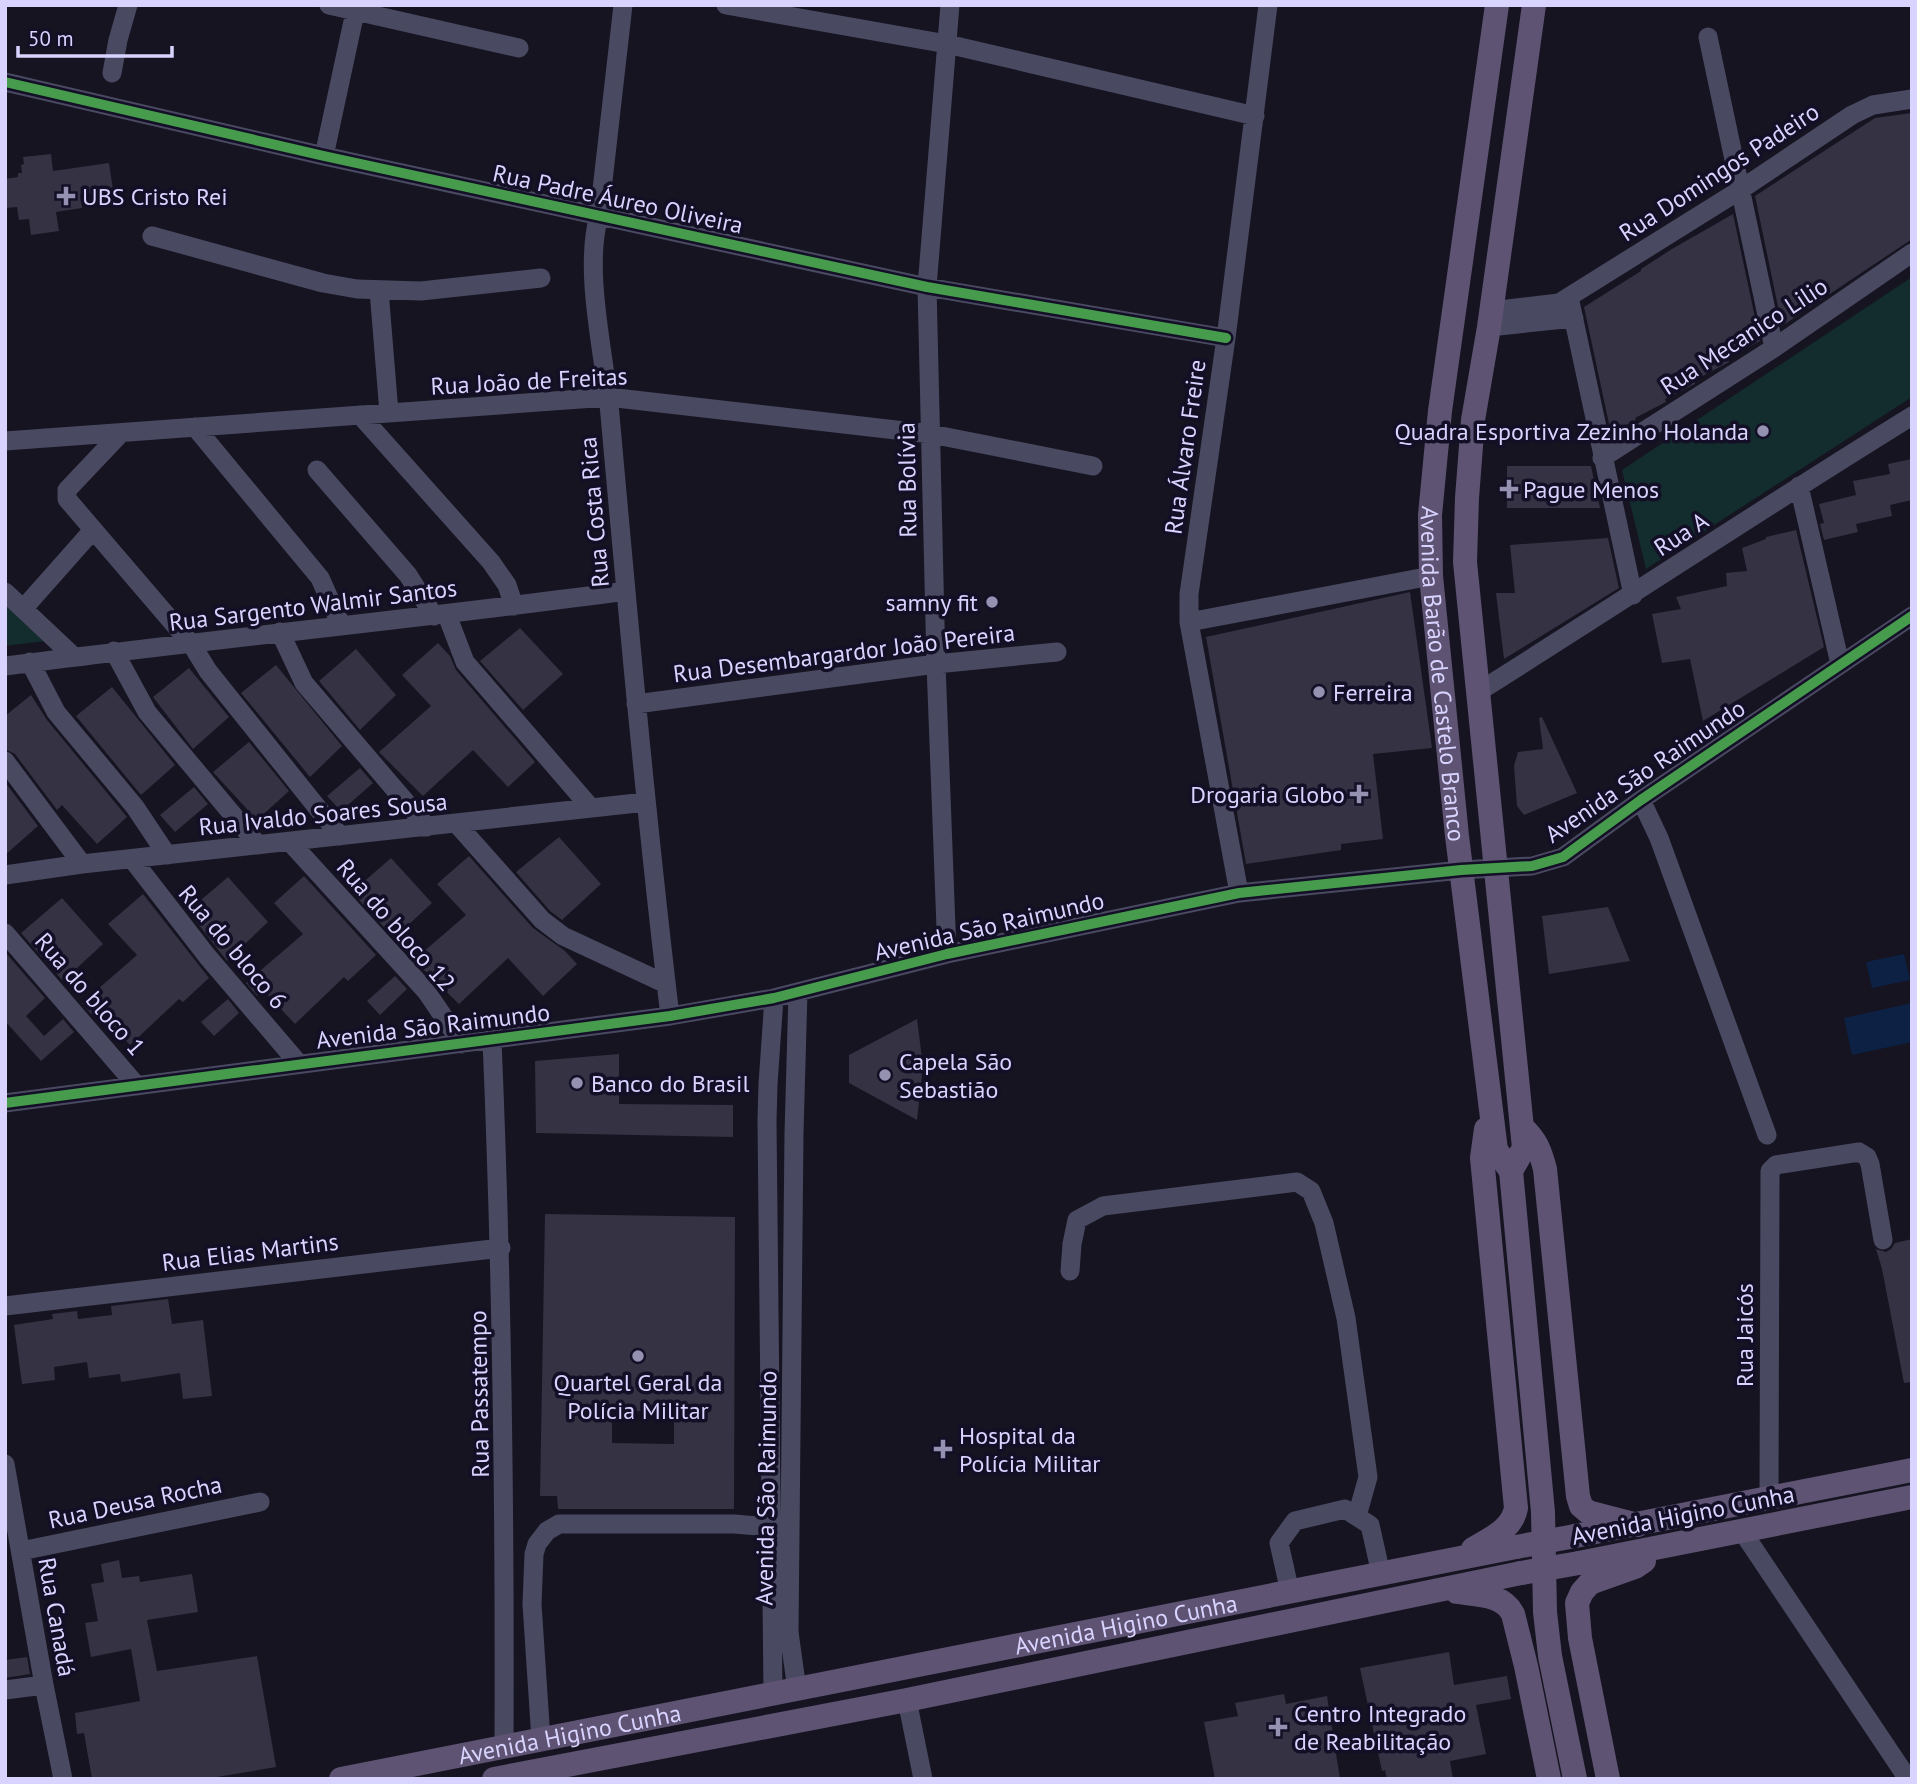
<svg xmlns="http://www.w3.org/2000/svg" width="1917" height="1784" font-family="'PT Sans',sans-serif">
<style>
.green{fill:#132c2d}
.water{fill:#0d2144}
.building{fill:#343243;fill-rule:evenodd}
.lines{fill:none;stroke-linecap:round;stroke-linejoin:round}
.minor{stroke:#4a4962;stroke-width:19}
.major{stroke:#5e5373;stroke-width:24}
.major-bridge{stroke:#5e5373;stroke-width:24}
.cycleway-casing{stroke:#130f26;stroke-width:15}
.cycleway{stroke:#469c4c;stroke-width:10}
.poi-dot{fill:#9591b1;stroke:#130f26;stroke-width:2.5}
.labels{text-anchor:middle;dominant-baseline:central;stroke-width:7;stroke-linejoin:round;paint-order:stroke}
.street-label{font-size:24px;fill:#d9d4ff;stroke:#130f26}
.poi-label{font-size:24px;fill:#d9d4ff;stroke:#130f26;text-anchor:start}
</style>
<rect width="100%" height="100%" fill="#161421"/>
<path class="green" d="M1912,277V397L1646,569L1622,470Z
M5,601L45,641L5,646Z"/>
<path class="water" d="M1904,954L1910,980L1872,988L1866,962Z
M1912,1003V1042L1852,1055L1844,1018Z"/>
<path class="building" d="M1912,113V239L1782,326L1755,196L1875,118Z
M51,154L53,171L109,163L113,190L80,195L82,208L56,212L59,231L31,235L29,219L19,220L17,207L5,208V179L18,177V173H22L21,165L24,164L23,157Z
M1733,214L1760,341L1728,358L1729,362L1695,380V384L1665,399L1666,402L1635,418L1636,420L1611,433L1584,307L1641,271V269L1672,249Z
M1912,459V500L1890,505L1892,516L1856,524L1858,532L1824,540L1820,524L1824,523L1819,504L1856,495L1853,481L1890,474L1888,464Z
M1507,466H1591L1600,508H1507Z
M1796,530L1824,647L1703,721L1690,659L1662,663L1652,614L1681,609L1676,597L1727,586L1726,573L1747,571L1742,548L1766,539V537Z
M1608,538L1619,588L1504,659L1496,593H1515L1510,545Z
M1410,592L1432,748L1373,754L1383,839L1341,844V850L1246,864L1206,637Z
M520,628L563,674L523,710L480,661Z
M438,643L450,656L456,670L535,762L508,787L473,750L423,796L379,752L431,706L402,675Z
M356,649L396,695L360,730L319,681Z
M276,665L342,746L310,777L241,693Z
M189,668L229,717L193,749L153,697Z
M112,687L175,765L141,795L76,716Z
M31,695L47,720L127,817L97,844L62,805L57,810L15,754L5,749V716Z
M1542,717L1577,793L1524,815L1517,806L1514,766L1518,752L1543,749L1539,718Z
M249,742L289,791L257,820L213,772Z
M360,768L373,783L341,811L327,796Z
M5,782L38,826L5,855Z
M194,787L208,804L175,832L160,815Z
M559,837L601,884L562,920L550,911L516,872Z
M469,856L533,928L565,951L577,964L543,996L508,958L459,1004L414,960L466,915L437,884Z
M391,858L432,903L394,938L352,892Z
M304,876L376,955L348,981L344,977L295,1024L263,990L257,996L246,983L303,934L274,903Z
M228,877L268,922L227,961L188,911Z
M143,894L209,978L183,1002L179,999L130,1045L98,1010L92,1015L82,1003L137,955L108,924Z
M62,898L103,944L63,981L21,933Z
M1608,907L1630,961L1549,974L1542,916Z
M5,952L45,998L26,1016L44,1036L63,1019L74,1032L41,1061L5,1021Z
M395,976L407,989L380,1015L367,1001Z
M228,999L239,1013L214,1036L201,1022Z
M917,1019L923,1066L917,1120L849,1083V1055Z
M619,1054V1104L733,1105V1137L536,1133L535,1061Z
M545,1214L735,1217L734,1509H558L557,1496H540ZM612,1411H674V1444L612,1443Z
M1912,1239V1382L1904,1383L1882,1269L1876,1249L1886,1252L1891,1249L1895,1243Z
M168,1299L172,1324L203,1320L212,1396L183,1399L180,1373L121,1382L120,1374L89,1378L87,1362L54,1367L55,1380L22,1384L14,1325L53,1319L52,1314L77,1311L78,1319L112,1315L111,1306Z
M119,1560L122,1578L139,1576L140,1582L192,1574L198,1612L147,1620L157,1671L257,1656L276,1767L205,1779H92L84,1733L77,1734L75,1713L140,1701L131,1649L91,1657L85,1623L98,1621L91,1584L104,1582L101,1564Z
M1449,1652L1454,1685L1507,1676L1511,1699L1476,1705L1486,1754L1450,1761L1453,1779H1387L1385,1770L1382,1771L1360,1668Z
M27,1657L30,1674L5,1678V1660Z
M1284,1694L1286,1704L1327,1696L1340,1779H1215L1204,1722L1238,1716L1235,1703Z"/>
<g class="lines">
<path class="minor" d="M329,5L519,48
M623,5L599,216C583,271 605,357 610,415C628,616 646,816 670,1016
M726,5L947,44L1255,116
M1708,37L1774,348
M112,73L118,40L128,5
M5,82L324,156L927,287L1226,338
M324,156L355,12
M152,236L323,283L357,289L421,291L541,278
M379,290L389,413
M1569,297L1633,595
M1491,311L1559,303L1740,190L1852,115L1873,105L1912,99
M1489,327L1574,318
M360,415L491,562L507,585L514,606
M195,427L320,578L341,625
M121,433L67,490V499L192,645L208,671L340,836
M5,441L608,397L931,434L1093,466
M1602,458L1774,348L1912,253
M317,470L408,575L434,616
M1799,486L1840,664
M5,592L73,656
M23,609L93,530
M447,615L465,662L591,808
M1189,622L1431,576
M280,632L304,683L427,827
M114,651L147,712L258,845
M30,662L56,712L135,807L167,855
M5,666C212,639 419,619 626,591
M1478,692C1623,601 1766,506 1912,416
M636,704L936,664L1057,652
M5,761L82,864
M1641,800L1659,838L1767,1135
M456,823L542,920L563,936L666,984
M290,842L426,991L462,1044
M132,859L207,956L299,1064
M5,875L82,864L646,802
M1239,893L1189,622V594L1226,338L1268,5
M5,933L137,1086
M947,954L936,664L927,287L950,5
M492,1040C502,1276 505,1511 504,1747
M5,1103L670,1016L774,998L947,954L1239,893L1461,870L1532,866L1563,857L1641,800L1912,616
M1070,1271L1072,1244L1077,1220L1103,1206L1297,1182L1311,1191L1324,1223L1346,1318L1368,1477L1357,1516
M5,1306L501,1248
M5,1464L44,1685L63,1779
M1769,1499L1770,1171L1776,1165L1859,1152L1867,1157L1870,1164L1883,1240
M1742,1531L1908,1779
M21,1551L260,1502
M1290,1592L1279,1543L1295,1521L1345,1509L1370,1525L1381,1574
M5,1690L44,1685
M797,1690L789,1632L794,1133L798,992
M773,1693L767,1121L768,1084L774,998
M907,1700L923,1779
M541,1740L532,1604L534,1554L537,1544L547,1531L559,1524H734L782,1528"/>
<g class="major">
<path id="s1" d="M1497,5L1440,411L1430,515L1431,576L1457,836L1496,1150L1511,1171"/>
<path d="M1522,1127C1536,1140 1540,1150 1545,1169L1578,1496L1581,1506L1588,1512L1638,1525"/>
<path d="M1511,1171L1524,1148L1465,562L1467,498L1473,420L1489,327L1534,5"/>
<path d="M1511,1171L1543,1512L1545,1612L1550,1656L1575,1779"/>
<path d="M1575,1536L1912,1470"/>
<path d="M1473,1549C1491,1538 1512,1530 1516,1508L1482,1158L1486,1129"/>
<path d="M1579,1563L1912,1497"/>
<path d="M1457,1592C1477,1595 1503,1594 1513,1614L1526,1666L1549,1779"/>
<path id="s2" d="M341,1779L1516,1547"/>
<path d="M494,1779L907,1700L1521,1573"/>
<path d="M1608,1779L1580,1638L1577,1603L1582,1592L1590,1583L1635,1567L1644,1561"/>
</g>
<path class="major-bridge" d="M1516,1547L1575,1536
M1521,1573L1579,1563"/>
<defs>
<path id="cycleway" d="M5,82L324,156L927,287L1226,338
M5,1103L670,1016L774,998L947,954L1239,893L1461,870L1532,866L1563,857L1641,800L1912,616"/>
</defs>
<use href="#cycleway" class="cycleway-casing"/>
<use href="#cycleway" class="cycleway"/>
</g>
<g class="poi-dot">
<path d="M62.5 185.5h7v7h7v7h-7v7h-7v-7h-7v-7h7z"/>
<circle cx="1763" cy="431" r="7"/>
<path d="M1505.5 478.5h7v7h7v7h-7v7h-7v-7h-7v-7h7z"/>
<circle cx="992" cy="602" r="7"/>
<circle cx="1319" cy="692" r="7"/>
<path d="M1355.5 783.5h7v7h7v7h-7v7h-7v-7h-7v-7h7z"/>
<circle cx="885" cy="1075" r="7"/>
<circle cx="577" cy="1083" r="7"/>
<circle cx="638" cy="1356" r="7"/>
<path d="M939.5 1438.5h7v7h7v7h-7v7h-7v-7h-7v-7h7z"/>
<path d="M1274.5 1716.5h7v7h7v7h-7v7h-7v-7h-7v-7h7z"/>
</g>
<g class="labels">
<g class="street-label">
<text transform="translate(1719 172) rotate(-33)">Rua Domingos Padeiro</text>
<text transform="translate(618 199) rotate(12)">Rua Padre Áureo Oliveira</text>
<text transform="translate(1744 336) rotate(-33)">Rua Mecanico Lilio</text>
<text transform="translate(529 381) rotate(-3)">Rua João de Freitas</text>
<text transform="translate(1185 447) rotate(-82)">Rua Álvaro Freire</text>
<text transform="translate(907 480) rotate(-91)">Rua Bolívia</text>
<text transform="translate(594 512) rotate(-95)">Rua Costa Rica</text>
<text transform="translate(1681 534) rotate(-33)">Rua A</text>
<text transform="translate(313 605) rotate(-7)">Rua Sargento Walmir Santos</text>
<text transform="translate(844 653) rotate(-7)">Rua Desembargardor João Pereira</text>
<text stroke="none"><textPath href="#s1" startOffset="674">Avenida Barão de Castelo Branco</textPath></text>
<text transform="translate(1645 771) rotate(-34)">Avenida São Raimundo</text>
<text transform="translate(323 814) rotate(-6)">Rua Ivaldo Soares Sousa</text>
<text transform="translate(396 925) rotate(49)">Rua do bloco 12</text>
<text transform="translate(989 926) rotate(-13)">Avenida São Raimundo</text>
<text transform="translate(233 947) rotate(50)">Rua do bloco 6</text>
<text transform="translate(90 994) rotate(49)">Rua do bloco 1</text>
<text transform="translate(433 1026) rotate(-7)">Avenida São Raimundo</text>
<text transform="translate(250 1252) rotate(-7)">Rua Elias Martins</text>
<text transform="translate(1744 1335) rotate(-90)">Rua Jaicós</text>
<text transform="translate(479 1394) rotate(-91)">Rua Passatempo</text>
<text transform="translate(766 1488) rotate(-89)">Avenida São Raimundo</text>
<text transform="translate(135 1502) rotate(-12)">Rua Deusa Rocha</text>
<text transform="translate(1683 1515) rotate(-11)">Avenida Higino Cunha</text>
<text transform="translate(57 1617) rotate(80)">Rua Canadá</text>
<text stroke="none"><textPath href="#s2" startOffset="800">Avenida Higino Cunha</textPath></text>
<text stroke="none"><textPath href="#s2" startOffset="233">Avenida Higino Cunha</textPath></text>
</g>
<g class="poi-label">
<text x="82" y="196">UBS Cristo Rei</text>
<text x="1749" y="431" text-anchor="end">Quadra Esportiva Zezinho Holanda</text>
<text x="1523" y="489">Pague Menos</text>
<text x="978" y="602" text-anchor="end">samny fit</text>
<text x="1333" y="692">Ferreira</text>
<text x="1345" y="794" text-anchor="end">Drogaria Globo</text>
<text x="899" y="1061">Capela São<tspan x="899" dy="28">Sebastião</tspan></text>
<text x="591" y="1083">Banco do Brasil</text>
<text x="638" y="1382" text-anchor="middle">Quartel Geral da<tspan x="638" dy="28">Polícia Militar</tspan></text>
<text x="959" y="1435">Hospital da<tspan x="959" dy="28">Polícia Militar</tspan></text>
<text x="1294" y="1713">Centro Integrado<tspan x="1294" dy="28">de Reabilitação</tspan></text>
</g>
</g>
<rect width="1917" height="1784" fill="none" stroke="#d9d4ff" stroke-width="14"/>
<path d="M18 46v10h154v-10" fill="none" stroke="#d9d4ff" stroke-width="3.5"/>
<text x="28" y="46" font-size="21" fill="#d9d4ff" stroke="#130f26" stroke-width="5" paint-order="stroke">50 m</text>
</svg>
